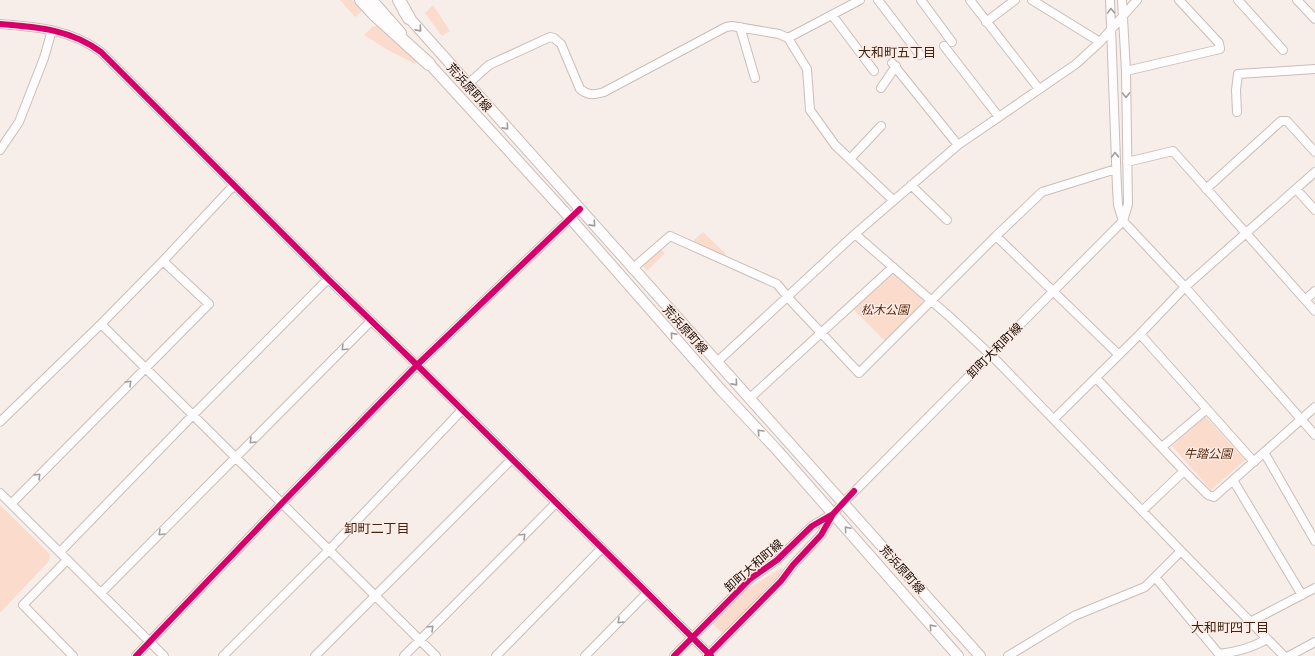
<svg xmlns="http://www.w3.org/2000/svg" width="1315" height="656" font-family="'Playfair Display','Noto Sans JP',serif">
<style>
.green{fill:#fadbcc}
.lines{fill:none;stroke-linecap:round;stroke-linejoin:round}
.minor-casing{stroke:#c9beb9;stroke-width:10}
.major-casing{stroke:#c9beb9;stroke-width:12}
.highway-casing{stroke:#c9beb9;stroke-width:14}
.minor{stroke:#fefcfc;stroke-width:8}
.major{stroke:#fefcfc;stroke-width:10}
.highway{stroke:#fefcfc;stroke-width:12}
.cycleway-casing{stroke:#fcece5;stroke-width:8}
.cycleway{stroke:#d6006c;stroke-width:6}
.oneway{stroke:#a29c9a}
.labels{text-anchor:middle;dominant-baseline:central;stroke-width:3;stroke-linejoin:round;paint-order:stroke}
.street-label{font-size:12px;fill:#180b06;stroke:#fcece5}
.park-label{font-size:12px;font-style:italic;fill:#5d2a0f;stroke:#fcece5}
.neighbourhood-label{font-size:13px;fill:#3f2315;stroke:#fcece5}
</style>
<rect width="100%" height="100%" fill="#f7eeea"/>
<path class="green" d="M340,0H352L362,11L355,17Z
M433,5L450,31L442,36L425,13Z
M373,26H378L417,62L415,64L388,50L364,35Z
M703,232L726,254L724,256L692,242Z
M661,249L665,253L647,271L643,266Z
M896,274L923,300L922,304L885,341L853,309L889,275Z
M1205,416L1245,460L1211,490L1172,446Z
M0,505L50,554L49,561L0,613Z
M781,568L784,570L723,634L712,623L746,590Z"/>
<g class="lines">
<defs>
<path id="minor" d="M878,0L920,55
M921,0L952,42
M970,0L1039,89
M1032,0L1100,42
M1110,0L1117,188L1118,205L1123,221L1185,287L1315,435
M1238,0L1283,50
M1297,0L1315,19
M832,15L874,71
M986,22L1015,0
M0,24C37,27 70,29 101,52L328,279L417,365L711,656
M740,27L755,78
M788,38L860,0
M944,46L999,117
M892,63L958,145
M1126,71L1220,49L1219,43L1179,0
M468,84L489,65L550,37L554,38L561,44L580,89C589,96 594,95 604,92L726,27L732,26L779,34L788,38L807,69L810,110L835,145L893,200
M881,88L896,66
M1237,112L1236,90L1238,74L1315,69
M0,150L19,122L44,58L52,30
M850,159L881,126
M1127,162L1173,151L1315,311
M911,185L947,220
M1206,189L1281,121H1287L1315,152
M1296,189L1315,210
M855,234L950,317L997,361L1181,551L1284,656
M996,236L1119,355
M632,269L670,236L777,284L792,302L859,373L996,236L1042,192L1116,169
M1305,300L1315,291
M101,324L436,656
M1140,334L1254,462
M717,362L855,234L958,145L1076,64L1100,42L1137,0
M1096,378L1184,471L1208,495L1214,497L1315,407
M749,399L893,267
M1054,419L1140,334L1185,287L1315,172
M0,422L101,324L163,261L234,185
M1162,447L1207,409
M1264,452L1315,541
M1233,480L1302,595
M0,493L164,656
M11,504L209,304L163,261
M1142,511L1184,471
M60,552L193,415L328,279
M67,560L23,605L73,656
M1155,577L1219,654C1236,652 1252,648 1267,639
M101,593L371,321
M1250,622L1315,588
M136,656L282,503L417,365L580,209
M223,656L329,550L462,410
M315,656L511,460
M404,656L556,503
M496,656L602,548
M585,656L647,593
M674,656L750,579L777,560L812,526L832,514
M707,656L781,581L793,565L821,535L833,514L843,503L1123,221L1128,204L1126,71L1122,0
M1008,656L1074,616L1145,587L1181,551
M1289,656L1315,642"/>
<path id="major" d="M372,0L401,33
M404,12L980,656
M424,58L571,219L721,390L777,450L958,656"/>
<path id="highway" d="M361,0L374,14L429,64
M399,0L409,18"/>
</defs>
<use href="#minor" class="minor-casing"/>
<use href="#major" class="major-casing"/>
<use href="#highway" class="highway-casing"/>
<use href="#minor" class="minor"/>
<use href="#major" class="major"/>
<use href="#highway" class="highway"/>
<defs>
<path id="cycleway" d="M0,24C37,27 70,29 101,52L328,279L417,365L711,656
M136,656L282,503L417,365L580,209
M674,656L750,579L777,560L812,526L833,514
M707,656L781,581L793,565L821,535L833,514L854,491"/>
</defs>
<use href="#cycleway" class="cycleway-casing"/>
<use href="#cycleway" class="cycleway"/>
</g>
<defs><path id="oneway-chevron" d="M-2-3.5L2.5 0L-2 3.5" fill="none" stroke-width="1.6" stroke-linecap="round" stroke-linejoin="round"/></defs>
<g class="oneway">
<use href="#oneway-chevron" transform="translate(1111 11) rotate(-92)"/>
<use href="#oneway-chevron" transform="translate(419 29) rotate(48)"/>
<use href="#oneway-chevron" transform="translate(1126 95) rotate(89)"/>
<use href="#oneway-chevron" transform="translate(506 127) rotate(48)"/>
<use href="#oneway-chevron" transform="translate(1115 155) rotate(-92)"/>
<use href="#oneway-chevron" transform="translate(593 224) rotate(48)"/>
<use href="#oneway-chevron" transform="translate(673 335) rotate(-131)"/>
<use href="#oneway-chevron" transform="translate(344 348) rotate(135)"/>
<use href="#oneway-chevron" transform="translate(129 383) rotate(-45)"/>
<use href="#oneway-chevron" transform="translate(735 383) rotate(48)"/>
<use href="#oneway-chevron" transform="translate(760 432) rotate(-133)"/>
<use href="#oneway-chevron" transform="translate(252 441) rotate(135)"/>
<use href="#oneway-chevron" transform="translate(38 476) rotate(-45)"/>
<use href="#oneway-chevron" transform="translate(847 529) rotate(-131)"/>
<use href="#oneway-chevron" transform="translate(161 533) rotate(135)"/>
<use href="#oneway-chevron" transform="translate(523 536) rotate(-45)"/>
<use href="#oneway-chevron" transform="translate(620 621) rotate(135)"/>
<use href="#oneway-chevron" transform="translate(932 627) rotate(-131)"/>
<use href="#oneway-chevron" transform="translate(431 628) rotate(-45)"/>
</g>
<g class="labels">
<g class="street-label">
<text transform="translate(470 87) rotate(48)">荒浜原町線</text>
<text transform="translate(686 329) rotate(48)">荒浜原町線</text>
<text transform="translate(994 350) rotate(-45)">卸町大和町線</text>
<text transform="translate(753 565) rotate(-41)">卸町大和町線</text>
<text transform="translate(903 569) rotate(48)">荒浜原町線</text>
</g>
<g class="park-label">
<text x="885" y="309">松木公園</text>
<text x="1208" y="453">牛踏公園</text>
</g>
<g class="neighbourhood-label">
<text x="897" y="51">大和町五丁目</text>
<text x="377" y="527">卸町二丁目</text>
<text x="1230" y="626">大和町四丁目</text>
</g>
</g>
</svg>
